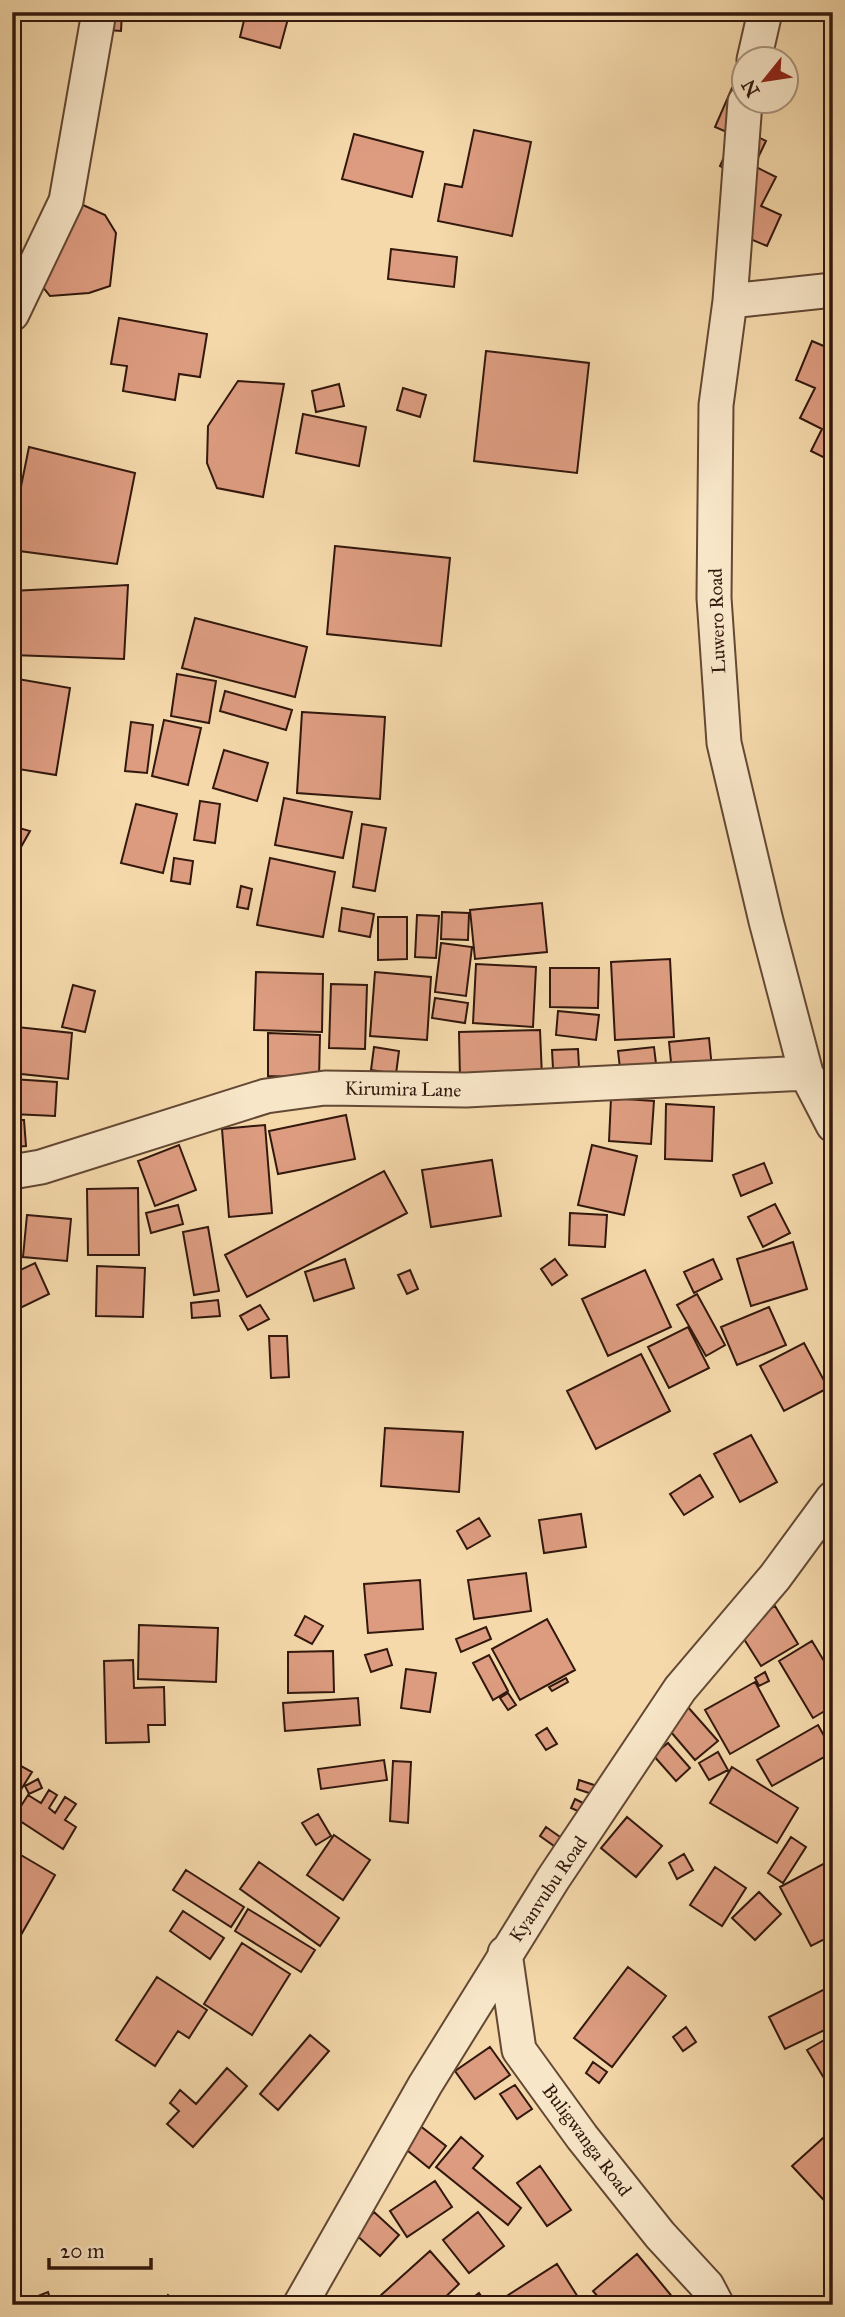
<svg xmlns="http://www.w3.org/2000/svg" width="845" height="2317" font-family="'IM FELL Great Primer',serif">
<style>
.building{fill:#dd9c80;stroke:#32180d;stroke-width:2}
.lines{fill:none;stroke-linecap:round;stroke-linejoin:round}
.minor-casing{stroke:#634834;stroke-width:37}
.minor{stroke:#f8e6c8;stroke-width:33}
.labels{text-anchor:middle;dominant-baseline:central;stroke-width:5;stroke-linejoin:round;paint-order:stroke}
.street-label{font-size:19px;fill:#32180d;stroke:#f8e6c8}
</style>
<rect width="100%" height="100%" fill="#f5d9ab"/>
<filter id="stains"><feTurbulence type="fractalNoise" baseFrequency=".00286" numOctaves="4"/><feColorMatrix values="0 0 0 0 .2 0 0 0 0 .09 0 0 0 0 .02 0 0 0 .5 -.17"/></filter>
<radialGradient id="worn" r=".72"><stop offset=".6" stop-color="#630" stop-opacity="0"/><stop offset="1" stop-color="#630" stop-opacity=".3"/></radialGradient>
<path class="building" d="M94,12H122L121,31L93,29Z
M246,12H279L289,15L280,48L240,37Z
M732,88L744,93L748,132L766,141L754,166L776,177L761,206L781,215L767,246L743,236L754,211L731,198L742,177L720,166L734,135L715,127Z
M474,130L531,142L512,236L438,221L445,184L462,187Z
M354,134L423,152L412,197L342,179Z
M59,194L105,215L116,233L110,286L89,293L50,296L27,267Z
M391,249L457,257L454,287L388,279Z
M119,318L207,334L200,377L179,374L175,400L123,391L127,366L111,364Z
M812,341L833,350V376L829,385L833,387V462L811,451L822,429L800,418L815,388L796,380Z
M486,351L589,363L577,473L474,461Z
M238,381L284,384L263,497L217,488L207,463L208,426Z
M339,384L344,406L316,412L312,391Z
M403,388L426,395L420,417L397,410Z
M303,414L366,427L359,466L296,453Z
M29,447L135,473L117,564L12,550V531Z
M833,468V493L824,489Z
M335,546L450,558L441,646L327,634Z
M128,585L124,659L12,655V591Z
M195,618L307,647L295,697L182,668Z
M177,674L216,681L209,723L171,716Z
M12,678L70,688L56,775L12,768Z
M225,691L292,710L286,730L220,711Z
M302,712L385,717L380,799L297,793Z
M164,720L201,728L188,785L152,776Z
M131,722L153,725L147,773L125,771Z
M224,750L268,763L257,801L213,788Z
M284,798L352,812L343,858L275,845Z
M200,801L220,804L215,843L194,840Z
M136,804L177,814L163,873L121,863Z
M362,824L386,828L375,891L353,887Z
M12,826L30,831L12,863Z
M174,858L193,861L190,884L171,881Z
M270,858L335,872L323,937L257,925Z
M241,886L252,889L248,909L237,907Z
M542,903L547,952L475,959L470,910Z
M342,908L374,914L370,937L339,931Z
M442,912L469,913L468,940L441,939Z
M417,915L439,916L436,958L415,957Z
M378,917H407V959L378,960Z
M441,943L472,947L466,996L435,992Z
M670,959L674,1037L615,1040L611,962Z
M476,964L536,967L533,1027L473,1023Z
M550,968H599L598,1008L550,1007Z
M256,972L323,974L322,1032L254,1030Z
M375,972L431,977L427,1040L370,1036Z
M331,984L367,985L365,1049L329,1048Z
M73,985L95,991L85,1032L62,1027Z
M435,998L468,1003L465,1023L432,1018Z
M558,1011L599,1015L596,1040L556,1035Z
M17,1027L72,1033L68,1079L12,1073Z
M540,1030L542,1077L460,1079L459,1032Z
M268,1033L320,1035L319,1078L268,1076Z
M709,1038L712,1068L672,1072L669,1042Z
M374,1047L399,1051L396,1074L371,1070Z
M654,1047L657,1072L621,1077L618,1051Z
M578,1049L579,1067L553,1069L552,1050Z
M12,1079L57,1082L55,1116L12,1114Z
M611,1098L654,1101L651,1144L609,1141Z
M666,1104L714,1107L712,1161L665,1159Z
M346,1115L355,1159L278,1174L269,1131Z
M12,1120H24L26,1146L12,1147Z
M265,1125L272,1213L229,1217L222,1129Z
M179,1145L196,1190L155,1206L138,1161Z
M592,1145L637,1156L624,1215L578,1205Z
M492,1160L501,1216L431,1227L422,1170Z
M764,1163L772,1183L741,1196L733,1175Z
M384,1171L407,1213L247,1297L225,1255Z
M138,1188L139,1255H88L87,1189Z
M775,1204L790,1233L763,1247L748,1217Z
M178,1205L183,1224L151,1233L146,1213Z
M570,1213L607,1215L605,1247L569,1245Z
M27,1215L71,1219L67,1261L23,1257Z
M208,1227L219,1291L194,1295L183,1232Z
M793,1242L807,1289L751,1306L737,1259Z
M345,1259L354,1288L314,1301L305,1272Z
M555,1259L567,1275L552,1285L541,1269Z
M713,1259L722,1279L694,1293L684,1272Z
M35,1263L49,1294L12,1312V1274Z
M97,1266L145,1268L143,1317L96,1316Z
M410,1270L418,1289L407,1294L398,1275Z
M645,1270L671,1327L608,1356L582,1299Z
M697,1294L725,1345L706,1356L677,1305Z
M218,1300L220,1316L192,1318L191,1303Z
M260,1305L269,1319L248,1330L240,1316Z
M769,1307L786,1345L737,1365L721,1327Z
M688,1327L709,1368L669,1388L648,1347Z
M269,1336H287L289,1377L271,1378Z
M804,1343L828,1388L784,1411L760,1366Z
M641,1354L670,1411L596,1449L567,1391Z
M385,1428L463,1432L459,1492L381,1486Z
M751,1435L777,1482L740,1502L714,1454Z
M700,1475L713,1497L684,1515L670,1494Z
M581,1514L586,1547L544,1553L539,1520Z
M479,1518L490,1536L467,1549L457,1531Z
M526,1573L531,1611L474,1619L468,1580Z
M420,1580L423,1629L368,1633L364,1584Z
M775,1606L798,1644L761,1666L737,1628Z
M305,1616L323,1626L312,1644L295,1635Z
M547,1619L575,1670L520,1700L492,1649Z
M139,1625L218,1628L216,1682L138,1679Z
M486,1627L491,1639L461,1652L456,1639Z
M812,1641L833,1676V1706L813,1718L779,1661Z
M387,1649L392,1665L371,1672L365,1655Z
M333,1651L334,1692L288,1693V1652Z
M489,1655L508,1691L493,1700L473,1663Z
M133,1660L134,1688L164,1687L165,1725H148L149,1742L106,1743L104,1661Z
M406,1669L436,1673L430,1712L401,1708Z
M765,1672L769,1681L759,1686L755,1678Z
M566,1678L568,1682L552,1691L549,1687Z
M755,1682L779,1726L730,1754L705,1710Z
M508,1693L516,1705L508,1710L500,1698Z
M358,1698L360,1725L285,1731L283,1703Z
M687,1706L718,1741L695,1760L665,1725Z
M818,1725L833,1752L772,1786L757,1760Z
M547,1728L557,1744L546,1750L536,1735Z
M668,1743L690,1768L676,1781L653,1755Z
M718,1752L728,1770L709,1780L699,1763Z
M384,1760L387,1780L321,1789L318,1769Z
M12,1761L32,1772L12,1804Z
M393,1761L411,1762L408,1823L390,1821Z
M732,1767L798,1808L777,1843L710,1803Z
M38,1779L42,1788L29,1794L25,1786Z
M579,1780L603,1788L601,1797L577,1789Z
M49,1790L57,1795L49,1808L55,1813L65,1797L76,1804L65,1820L76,1827L63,1849L14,1817L28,1795L41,1803Z
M575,1799L591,1807L587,1815L571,1808Z
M318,1814L331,1836L316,1845L302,1823Z
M627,1817L662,1846L636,1877L601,1848Z
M546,1827L563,1839L557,1848L540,1836Z
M334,1835L370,1860L343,1900L307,1875Z
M791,1837L806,1847L783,1883L768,1873Z
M14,1851L55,1875L13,1949L12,1854Z
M684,1854L693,1870L677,1879L669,1863Z
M259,1862L339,1918L320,1946L240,1889Z
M825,1863L833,1877V1935L811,1946L780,1887Z
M715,1867L746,1888L722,1926L690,1905Z
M186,1870L244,1907L231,1927L173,1890Z
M759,1892L781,1914L755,1940L732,1918Z
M248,1909L315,1950L301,1972L235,1931Z
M183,1911L224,1938L210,1959L170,1931Z
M242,1943L290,1974L252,2035L204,2004Z
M628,1967L666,1996L612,2067L574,2038Z
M157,1977L207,2010L189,2038L178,2031L155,2066L116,2040Z
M825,1989L833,2004V2026L785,2049L769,2017Z
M686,2027L696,2042L683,2051L673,2037Z
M310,2035L329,2051L278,2110L260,2094Z
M833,2035V2093L807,2050Z
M490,2047L510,2075L475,2099L455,2071Z
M593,2062L607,2072L599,2083L586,2073Z
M227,2068L247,2086L193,2147L167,2124L179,2111L170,2103L180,2090L196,2104Z
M515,2085L532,2109L517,2119L500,2094Z
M419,2125L446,2146L429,2168L402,2146Z
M832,2130L833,2131V2210L792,2166Z
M461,2137L483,2156L473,2168L521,2208L508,2225L436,2167Z
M540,2166L571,2210L547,2226L517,2183Z
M435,2181L452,2207L407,2237L390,2211Z
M374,2212L399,2235L380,2256L355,2234Z
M478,2212L504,2246L469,2273L443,2240Z
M430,2251L459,2284L437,2305H370Z
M637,2254L679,2305H605L593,2291Z
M557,2264L583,2305H510L505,2297Z
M48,2292L52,2305H15Z
M479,2293L487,2304L467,2305L466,2303Z
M168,2295L181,2305H160Z"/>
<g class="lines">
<defs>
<path id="minor" d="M754,60L765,12
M745,102L730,301L716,405L714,598L724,743L766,921L806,1073L833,1125
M730,301L833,290
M12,314L66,201L99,12
M12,1172L41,1167L266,1096L325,1088L466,1090L806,1073
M505,1953L519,2050L582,2137L660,2235L707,2286L717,2305
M300,2305L425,2085L553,1879L680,1689L775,1577L833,1498"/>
</defs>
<use href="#minor" class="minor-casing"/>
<use href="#minor" class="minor"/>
</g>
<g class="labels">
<g class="street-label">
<text transform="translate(717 621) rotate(-92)">Luwero Road</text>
<text transform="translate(403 1089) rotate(1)">Kirumira Lane</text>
<text transform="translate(548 1889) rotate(-56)">Kyanvubu Road</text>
<text transform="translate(587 2140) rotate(53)">Buligwanga Road</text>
</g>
</g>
<rect width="845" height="2317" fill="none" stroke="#f5d9ab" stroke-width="42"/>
<rect x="14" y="14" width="817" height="2289" fill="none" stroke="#32180d" stroke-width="3.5"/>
<rect x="21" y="21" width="803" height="2275" fill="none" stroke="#32180d" stroke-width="2"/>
<g transform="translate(765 80) rotate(240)"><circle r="33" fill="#f8e6c8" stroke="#a9947d" stroke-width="2"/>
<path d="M0-5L12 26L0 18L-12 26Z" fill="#8f2418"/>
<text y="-10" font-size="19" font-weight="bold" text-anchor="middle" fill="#32180d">N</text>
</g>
<path d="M49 2258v10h102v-10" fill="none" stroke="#32180d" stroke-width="3.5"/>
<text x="60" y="2258" font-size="21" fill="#32180d" stroke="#f8e6c8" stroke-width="5" paint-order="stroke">20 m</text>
<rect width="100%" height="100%" filter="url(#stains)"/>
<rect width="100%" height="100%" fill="url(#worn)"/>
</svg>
